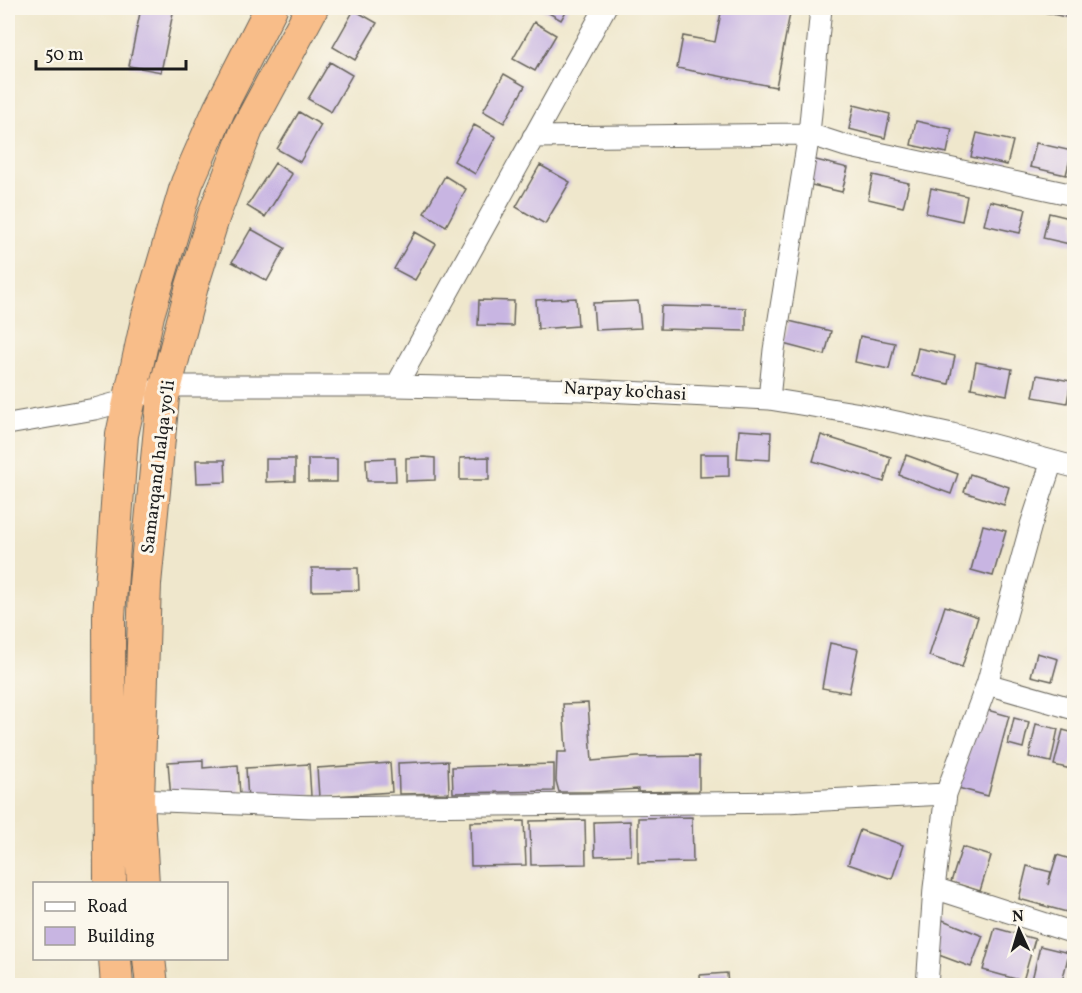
<svg xmlns="http://www.w3.org/2000/svg" width="1082" height="993" font-family="Vollkorn,serif">
<style>
.building{fill:#c8b5e2}
.lines{fill:none;stroke-linecap:round;stroke-linejoin:round}
.minor-casing{stroke:#66635a;stroke-width:23}
.highway-casing{stroke:#66635a;stroke-width:34}
.minor{stroke:#fff;stroke-width:21}
.highway{stroke:#f8bd89;stroke-width:32}
.labels{text-anchor:middle;dominant-baseline:central;stroke-width:6;stroke-linejoin:round;paint-order:stroke}
.street-label{font-size:18px;fill:#1c1c1c;stroke:#fbf7ec}
</style>
<rect width="100%" height="100%" fill="#fbf7ec"/>
<filter id="ink" filterUnits="userSpaceOnUse"><feTurbulence type="fractalNoise" baseFrequency=".0167" numOctaves="2"/><feDisplacementMap in="SourceGraphic" scale="12" xChannelSelector="R" yChannelSelector="G"/><feConvolveMatrix kernelMatrix="1 2 1 2 8 2 1 2 1" color-interpolation-filters="sRGB"/></filter>
<filter id="wash" filterUnits="userSpaceOnUse"><feTurbulence type="fractalNoise" baseFrequency=".008" numOctaves="4" result="noise"/><feDisplacementMap in="SourceGraphic" scale="24" xChannelSelector="R" yChannelSelector="G"/><feGaussianBlur stdDeviation="1.35" result="paint"/><feColorMatrix in="noise" values="0 0 0 0 0 0 0 0 0 0 0 0 0 0 0 0 0 1.4 0 .05"/><feComposite in="paint" operator="in"/></filter>
<g filter="url(#wash)">
<rect width="100%" height="100%" fill="#efe7cc"/>
<g id="blocks">
<path class="building" d="M141,8H174L161,72L129,66Z
M540,8H568L561,20Z
M722,8H791L776,87L677,68L683,36L715,42Z
M1040,8H1074V19L1039,11Z
M354,10L377,23L355,60L333,47Z
M534,22L556,35L535,71L513,59Z
M330,62L352,75L331,112L308,99Z
M504,74L525,86L504,123L483,111Z
M854,105L890,114L885,138L849,129Z
M299,112L321,125L300,162L277,149Z
M916,121L952,129L947,153L911,145Z
M474,125L496,137L475,174L454,161Z
M977,133L1013,141L1007,165L971,157Z
M1036,143L1072,151L1066,175L1030,167Z
M812,159L848,168L842,192L807,184Z
M275,163L292,174L265,217L247,206Z
M540,165L570,182L545,224L516,207Z
M873,175L909,183L903,207L868,199Z
M445,176L466,189L446,226L424,213Z
M931,188L967,196L962,221L926,213Z
M990,201L1026,209L1020,233L984,225Z
M1049,213L1074,219V245L1043,238Z
M251,229L285,248L267,281L232,262Z
M415,232L436,244L415,280L394,269Z
M576,298L578,326L538,329L536,300Z
M479,300L514,301L513,326L478,325Z
M638,301L641,328L595,330L593,303Z
M661,306L746,308V331L660,329Z
M789,321L831,331L825,355L783,344Z
M860,336L895,343L889,369L855,362Z
M918,348L955,356L949,384L912,376Z
M976,362L1012,369L1007,395L971,388Z
M1037,375L1071,381L1067,403L1033,397Z
M739,430L771,432L770,460L737,458Z
M821,435L891,457L884,482L813,461Z
M700,454H729V476L700,477Z
M906,455L958,474L951,494L899,475Z
M424,457L435,458V480L406,481V458Z
M489,457V480H460V458Z
M395,458L396,481H367L366,459Z
M266,459H295V481L266,482Z
M308,459H337V482H308Z
M196,460H225L226,482L197,483Z
M970,474L1009,487L1004,505L964,492Z
M983,525L1006,531L993,576L971,570Z
M312,568H358L359,590L312,591Z
M945,606L978,617L962,667L929,656Z
M830,643L858,649L849,693L822,688Z
M1037,653L1058,659L1052,681L1031,676Z
M588,703L592,761L637,757L699,756V791L638,792V789L594,792H559L556,781L557,752H566L563,704Z
M980,708L1009,716L988,796L958,788Z
M1014,718L1029,722L1023,748L1008,744Z
M1036,724L1058,729L1051,762L1029,757Z
M1063,730L1074,733V757L1071,769L1054,765Z
M203,760V768L238,765L240,795L171,799L168,762Z
M448,761L449,793L399,794L398,763Z
M390,763L392,792L319,797L317,768Z
M309,764L311,796L248,800L246,768Z
M554,764V791L453,793L452,767Z
M692,817L693,862L638,863V818Z
M585,820L586,864L531,865L530,821Z
M524,821L526,865L471,866L470,822Z
M630,821L631,855L595,856L594,822Z
M860,830L903,845L892,879L848,864Z
M962,847L991,856L980,891L951,882Z
M1057,855L1074,860V914L1019,899L1027,866L1051,872L1048,885Z
M940,919L983,936L971,967L928,951Z
M995,928L1035,939L1023,981L983,970Z
M1040,946L1069,953L1061,986L1032,980Z
M1074,962V986H1067Z
M727,973L728,986H701L700,975Z"/>
</g>
</g>
<g filter="url(#ink)">
<use href="#blocks" fill-opacity="0" stroke="#66635a" stroke-width="1.5"/>
<g class="lines">
<defs>
<path id="minor" d="M533,137L809,134L846,146L1074,195
M396,386L605,8
M769,399L774,350L809,134L821,8
M8,424L95,409L128,400L167,386H396L585,390L769,399L855,413L952,434L1074,467
M987,684L1074,709
M138,800L312,807L785,802L946,794
M934,888L1074,933
M927,986L934,888L946,794L987,684L1031,525L1052,461"/>
<path id="highway" d="M110,884L109,616L122,435L148,315L187,183L219,110L271,8
M143,884L138,800L145,584L163,397L192,286L214,215L247,129L312,8
M115,958L117,986
M149,958L152,986"/>
</defs>
<use href="#minor" class="minor-casing"/>
<use href="#highway" class="highway-casing"/>
<use href="#minor" class="minor"/>
<use href="#highway" class="highway"/>
</g>
</g>
<g class="labels">
<g class="street-label">
<text transform="translate(625 392) rotate(3)">Narpay ko'chasi</text>
<text transform="translate(159 467) rotate(-83)">Samarqand halqa yoʻli</text>
</g>
</g>
<rect width="1082" height="993" fill="none" stroke="#fbf7ec" stroke-width="30"/>
<rect x="33" y="882" width="195" height="78" fill="#fbf7ec" stroke="#a29f99" stroke-width="1.5"/>
<rect x="45" y="902" width="30" height="9" fill="#ffffff" stroke="#a29f99" stroke-width="1.5"/>
<text x="87" y="912" font-size="18" fill="#1c1c1c">Road</text>
<rect x="45" y="927" width="30" height="18" fill="#c8b5e2" stroke="#a29f99" stroke-width="1.5"/>
<text x="87" y="942" font-size="18" fill="#1c1c1c">Building</text>
<g transform="translate(1019 930) rotate(356)" stroke="#fbf7ec" stroke-width="4.5" paint-order="stroke">
<path d="M0-4.5L10 22L0 15L-10 22Z" fill="#1c1c1c"/>
<text y="-9" font-size="16" font-weight="bold" text-anchor="middle" fill="#1c1c1c">N</text>
</g>
<path d="M36 60v9h150v-9" fill="none" stroke="#1c1c1c" stroke-width="3"/>
<text x="45" y="60" font-size="18" fill="#1c1c1c" stroke="#fbf7ec" stroke-width="4.5" paint-order="stroke">50 m</text>
</svg>
